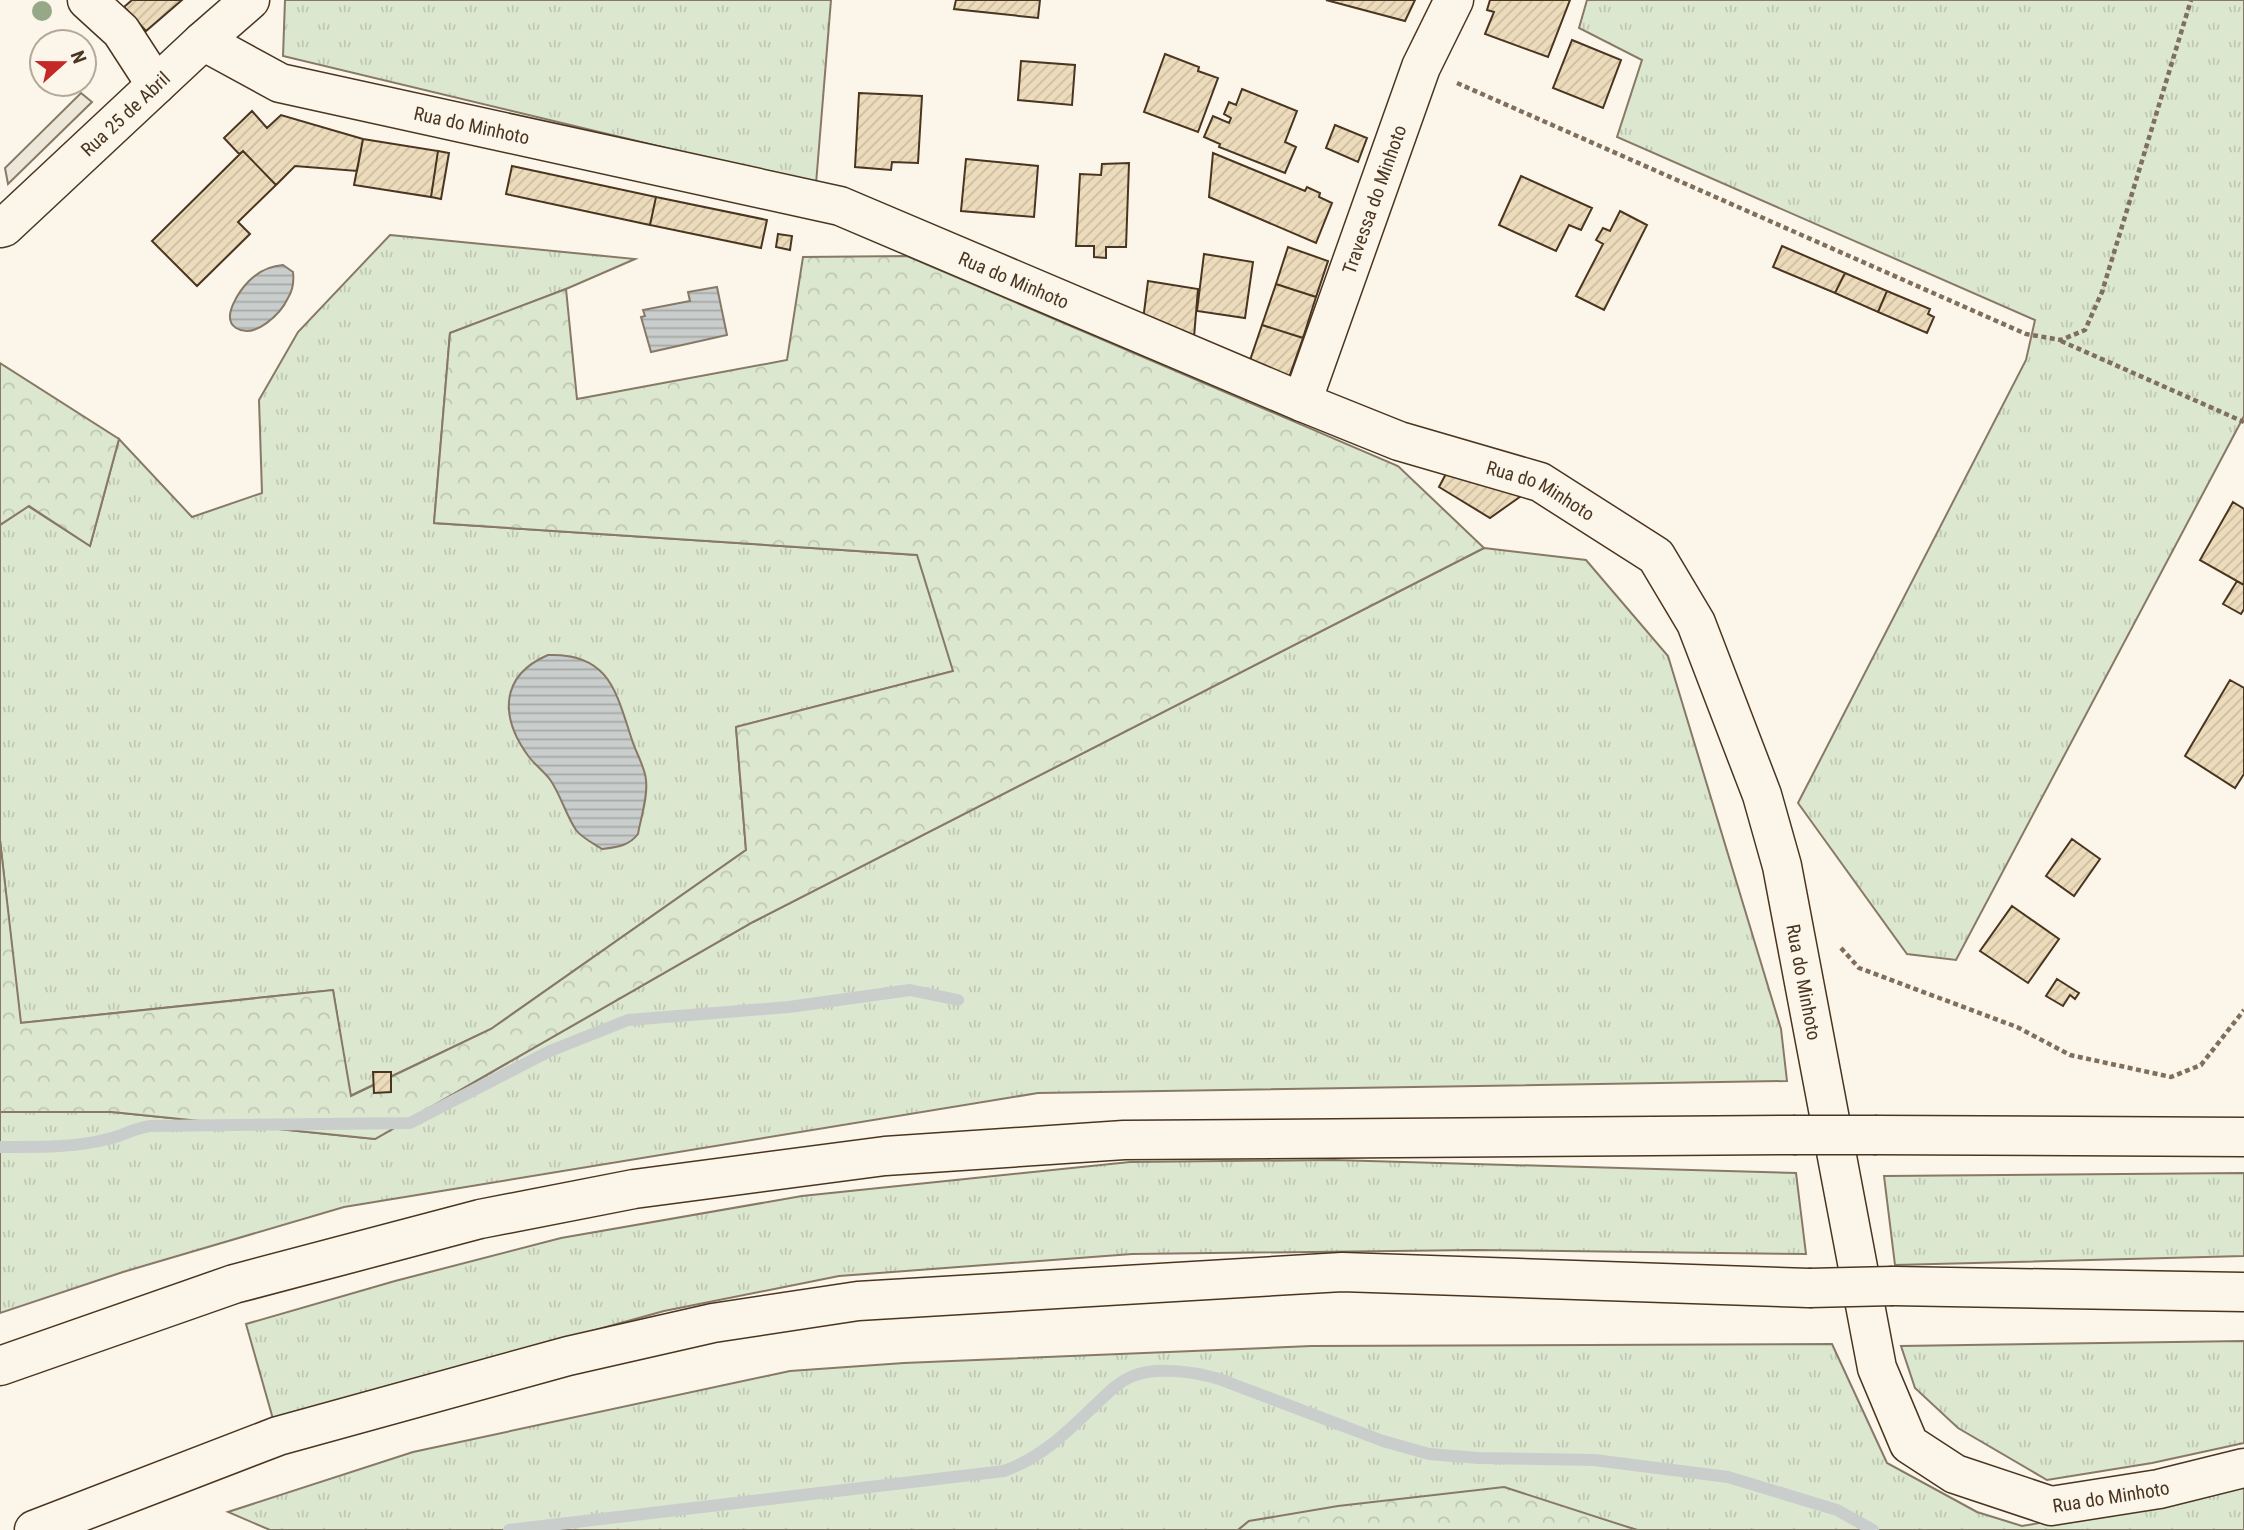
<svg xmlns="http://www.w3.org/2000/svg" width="2244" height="1530" font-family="'Roboto Condensed',sans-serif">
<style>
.grass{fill:url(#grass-tufts);stroke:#887966;stroke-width:2}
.forest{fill:url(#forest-crowns);stroke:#887966;stroke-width:2}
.parking{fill:#ede7d9;stroke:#887966;stroke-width:2}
.water{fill:url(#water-rules);stroke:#887966;stroke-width:2}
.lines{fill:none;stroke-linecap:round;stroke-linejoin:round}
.stream{stroke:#c9cecd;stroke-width:12}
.building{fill:url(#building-hatch);stroke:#4a3520;stroke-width:2}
.street-casing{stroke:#4a3520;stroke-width:41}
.highway-casing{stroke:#4a3520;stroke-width:41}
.path{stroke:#7f6f5c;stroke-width:4.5;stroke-dasharray:5 3.5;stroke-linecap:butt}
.street{stroke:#fbf6e9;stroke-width:38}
.highway{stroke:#fbf6e9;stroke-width:38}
.highway-bridge-casing{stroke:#4a3520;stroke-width:41;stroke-linecap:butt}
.highway-bridge{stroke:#fbf6e9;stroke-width:38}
.tree{fill:#96a887}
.labels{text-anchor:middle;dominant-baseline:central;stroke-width:5;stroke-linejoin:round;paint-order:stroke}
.street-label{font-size:19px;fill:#4a3520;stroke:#fbf6e9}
</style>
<defs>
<pattern id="grass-tufts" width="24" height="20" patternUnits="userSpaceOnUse" patternTransform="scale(1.75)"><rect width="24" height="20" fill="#dce7d0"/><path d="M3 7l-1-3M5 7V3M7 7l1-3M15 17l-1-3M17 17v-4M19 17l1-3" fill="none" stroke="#bec7b2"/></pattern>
<pattern id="forest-crowns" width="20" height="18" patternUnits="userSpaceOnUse" patternTransform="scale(1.75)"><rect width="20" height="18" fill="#dce7d0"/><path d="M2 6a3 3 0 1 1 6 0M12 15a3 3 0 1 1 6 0" fill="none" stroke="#bec7b2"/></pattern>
<pattern id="water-rules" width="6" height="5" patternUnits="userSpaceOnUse" patternTransform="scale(1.75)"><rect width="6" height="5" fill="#c9cecd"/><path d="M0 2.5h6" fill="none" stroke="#a5a8a6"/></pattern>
<pattern id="building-hatch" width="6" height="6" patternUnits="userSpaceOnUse" patternTransform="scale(1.75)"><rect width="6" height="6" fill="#ecdcbc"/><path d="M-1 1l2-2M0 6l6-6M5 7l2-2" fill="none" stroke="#ccbda1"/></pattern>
</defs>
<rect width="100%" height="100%" fill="#fbf6e9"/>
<path class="grass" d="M285,0H831L816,184L283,56Z
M1587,0H2244V416L1956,960L1907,954L1798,803L2026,360L2035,320L1617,137L1642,60L1579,28Z
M390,235L635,259L566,289L450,333L434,523L918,555L954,671L736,727L746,850L491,1029L350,1096L333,990L20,1023L0,840V525L28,506L90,546L119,439L192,517L262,493L259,400L298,332Z
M1484,548L1586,560L1668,656L1781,1029L1787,1081L1038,1093L344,1207L123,1272L0,1313V1112H112L375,1139L753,922Z
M1334,1160L1796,1173L1806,1254L1475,1250L1132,1254L839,1276L664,1311L273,1419L246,1324L395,1281L561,1238L802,1196L1130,1162Z
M2244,1173V1256L1895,1265L1884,1176Z
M2244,1341V1443L2152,1463L2047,1480L1958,1428L1915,1388L1901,1346Z
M1832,1344L1887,1463L1977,1512L2022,1526L2244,1487V1530H1637L1613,1523L1249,1521L1238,1530H270L228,1512L413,1452L790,1371L904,1363L1311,1346Z"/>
<path class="forest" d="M907,256L1398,466L1484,548L753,922L375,1139L112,1112H0V840L21,1023L333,990L351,1096L491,1029L746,850L736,727L953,671L917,555L434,523L450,333L566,289L577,399L787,360L803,257Z
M0,363L119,439L90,546L29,506L0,525Z
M1504,1487L1637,1530H1238L1249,1521L1338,1506Z"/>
<path class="parking" d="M81,93L92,102L8,184L5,168Z"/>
<path class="water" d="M283,265L293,272C294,281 293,290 288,298C281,313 255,340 236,328C220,318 240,290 249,281C258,272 270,266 283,265Z
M717,287L727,335L651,352L641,317L645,316L643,310L690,301L688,292Z
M548,655C609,653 616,691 632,740C636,753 645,767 646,780C648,797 641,817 638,834C629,846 617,847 602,849C593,843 582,838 576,830C566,815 561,796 551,781C545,772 536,766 529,757C500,718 499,676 548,655Z"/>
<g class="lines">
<path class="stream" d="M0,1147C36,1147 73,1148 108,1139C123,1136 134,1128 150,1126L410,1123L550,1051L628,1020L789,1007L910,990L958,1000
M509,1530L1004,1471C1040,1458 1064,1435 1091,1409C1104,1397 1117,1382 1133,1376C1156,1366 1196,1372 1219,1379L1383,1441L1429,1454L1478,1458L1594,1460L1728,1477L1837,1510L1873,1530"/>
</g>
<path class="building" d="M132,0H182L146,31L124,7Z
M956,0H1040L1038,18L954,9Z
M1326,0H1415L1405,21Z
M1490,0H1570L1548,57L1485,34L1494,12L1487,10Z
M1572,40L1621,60L1603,108L1553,88Z
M1165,54L1199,67L1198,71L1218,78L1198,132L1144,112Z
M1021,61L1075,65L1072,105L1018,100Z
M1242,89L1297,111L1285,142L1296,147L1285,173L1219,147L1220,144L1204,137L1213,116L1229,123L1231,118L1224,114L1229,102L1236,105Z
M859,93L922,96L918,163L892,162L891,170L855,167Z
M252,111L267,128L281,115L363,139L357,171L295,166L276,185L243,151L239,154L224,138Z
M1335,125L1367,138L1358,162L1326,148Z
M363,139L438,151L431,197L354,185Z
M243,151L276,185L238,222L250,234L197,286L152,241Z
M438,151L449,153L441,199L431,197Z
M1213,153L1305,191L1307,187L1320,193L1319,197L1332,203L1316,243L1209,197Z
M966,159L1038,166L1034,217L961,211Z
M1129,163L1126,247H1106V258L1094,257V246H1076L1080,174L1101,175L1102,164Z
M512,166L656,197L650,225L506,194Z
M1521,176L1592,208L1581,230L1569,225L1556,251L1499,225Z
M656,197L767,220L761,248L650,225Z
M1620,211L1647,225L1604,310L1576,296L1603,244L1596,240L1603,228L1610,231Z
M778,234L792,236L790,250L776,247Z
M1782,246L1845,273L1835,293L1773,267Z
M1288,247L1328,261L1316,297L1276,284Z
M1204,254L1253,262L1245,318L1197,311Z
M1845,273L1887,291L1878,312L1835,293Z
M1148,281L1198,289L1193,349L1142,328Z
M1276,284L1316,297L1303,338L1262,325Z
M1887,291L1930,309L1928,314L1934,317L1927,333L1878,312Z
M1262,325L1303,338L1286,386L1246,372Z
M1448,470L1524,494L1490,518L1439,487Z
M2233,502L2244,509V585L2200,560Z
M2237,581L2244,585V609L2241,614L2223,604Z
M2230,680L2244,688V774L2235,788L2185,756Z
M2072,839L2100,859L2074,896L2046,876Z
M2012,906L2059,939L2028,983L1980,951Z
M2057,979L2079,993L2075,999L2070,995L2063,1006L2046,996Z
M373,1072H391V1092L374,1093Z"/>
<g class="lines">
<defs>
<g id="street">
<path d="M87,0L121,31L156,85"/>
<path id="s1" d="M203,41L280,83L840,206L1302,402L1399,441L1540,482L1656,556L1696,623L1762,795L1782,866L1877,1368L1909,1444L1955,1474L2051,1506L2159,1489L2244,1468"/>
<path id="s2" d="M0,228L4,227L203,41L250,0"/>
<path id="s3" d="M1302,402L1421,67L1454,0"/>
</g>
<path id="highway" d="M1877,1135L2244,1137
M1893,1286L2244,1292
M0,1366L234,1284L480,1219L634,1189L885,1156L1124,1140L1793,1135
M34,1530L278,1436L568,1356L713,1323L858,1301L1342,1272L1809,1288"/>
</defs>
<use href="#street" class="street-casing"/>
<use href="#highway" class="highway-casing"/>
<path class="path" d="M1457,83L2026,334L2061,340L2085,330L2102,292L2191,0
M2061,341L2244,422
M1841,948L1859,968L2017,1027L2070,1055L2171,1077L2201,1065L2244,1010"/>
<use href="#street" class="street"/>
<use href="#highway" class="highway"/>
<defs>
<path id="highway-bridge" d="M1793,1135H1877
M1809,1288L1893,1286"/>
</defs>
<use href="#highway-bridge" class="highway-bridge-casing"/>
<use href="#highway-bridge" class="highway-bridge"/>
</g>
<circle class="tree" cx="42" cy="11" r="10"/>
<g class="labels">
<g class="street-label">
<text stroke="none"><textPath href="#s2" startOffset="170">Rua 25 de Abril</textPath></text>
<text stroke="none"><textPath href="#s1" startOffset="284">Rua do Minhoto</textPath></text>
<text stroke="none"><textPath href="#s3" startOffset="215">Travessa do Minhoto</textPath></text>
<text stroke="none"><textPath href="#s1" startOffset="850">Rua do Minhoto</textPath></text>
<text stroke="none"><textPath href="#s1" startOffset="1418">Rua do Minhoto</textPath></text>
<text stroke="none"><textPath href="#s1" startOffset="2006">Rua do Minhoto</textPath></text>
<text stroke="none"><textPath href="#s1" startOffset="2698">Rua do Minhoto</textPath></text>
</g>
</g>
<g transform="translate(63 63) rotate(69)"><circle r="33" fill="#fbf6e9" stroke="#b4a999" stroke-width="2"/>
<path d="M0-5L12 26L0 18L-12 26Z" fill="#c62828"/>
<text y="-10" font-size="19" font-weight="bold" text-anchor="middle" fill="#4a3520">N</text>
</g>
</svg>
